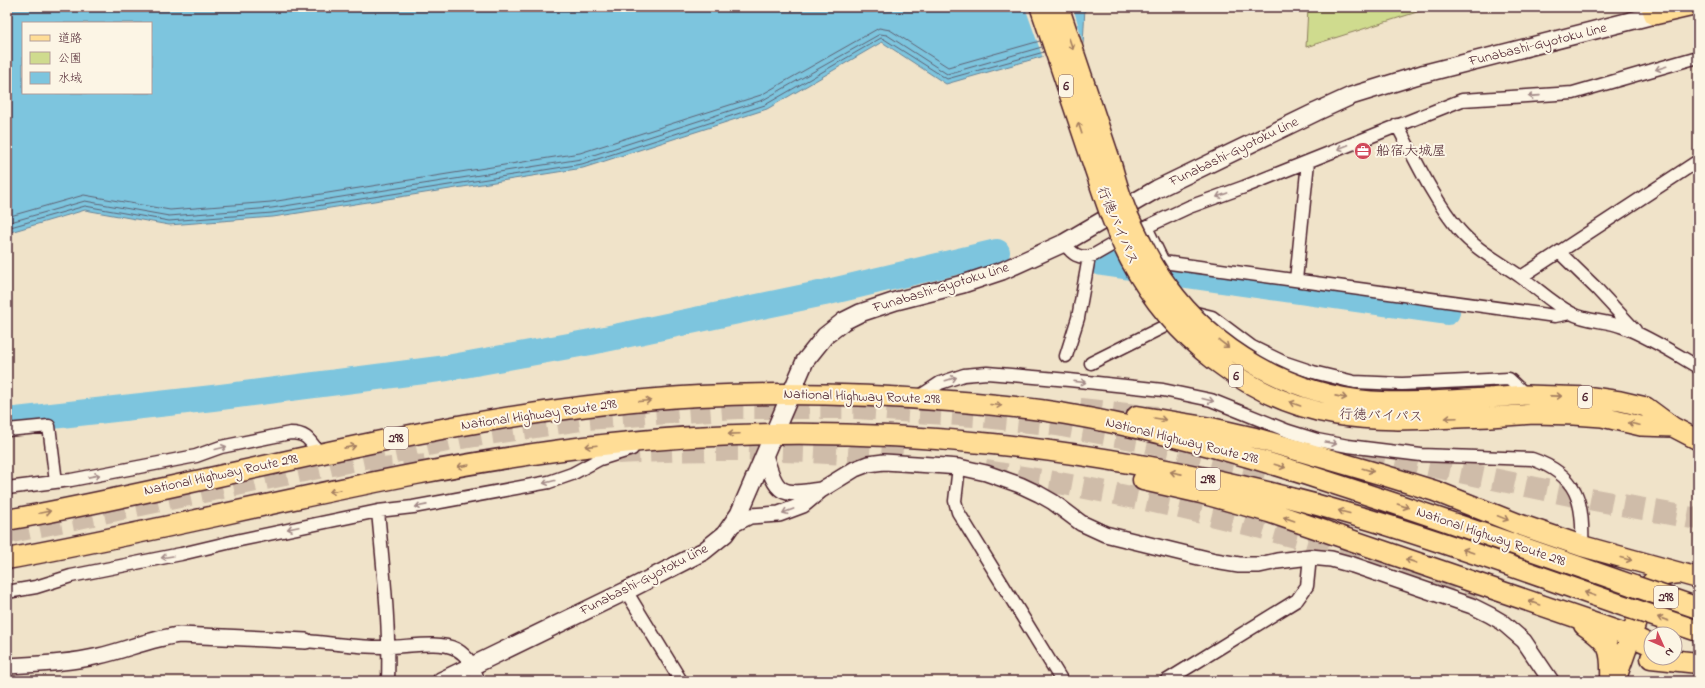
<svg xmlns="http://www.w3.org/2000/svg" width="1705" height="688" font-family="'Indie Flower','Klee One',sans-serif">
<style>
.green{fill:#cfdb8e;stroke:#8c7d5c}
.water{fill:#7dc5de;stroke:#698396;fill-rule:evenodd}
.pier{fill:#f0e3c9}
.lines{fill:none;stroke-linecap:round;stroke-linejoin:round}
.shore{stroke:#5e6173;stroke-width:1}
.river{stroke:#7dc5de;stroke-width:26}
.motorway-tunnel{stroke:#cfbca9;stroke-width:22;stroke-dasharray:22 11;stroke-linecap:butt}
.minor-casing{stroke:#4a1f2b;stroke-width:15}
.tertiary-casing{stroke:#4a1f2b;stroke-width:18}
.secondary-casing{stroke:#4a1f2b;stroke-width:20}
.primary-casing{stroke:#4a1f2b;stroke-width:22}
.trunk-casing{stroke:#4a1f2b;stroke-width:23}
.minor{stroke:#fcf5e5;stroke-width:12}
.tertiary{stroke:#fcf5e5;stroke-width:15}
.secondary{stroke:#fcf5e5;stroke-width:17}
.primary{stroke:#ffdd96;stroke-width:19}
.trunk{stroke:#ffdd96;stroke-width:20}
.primary-bridge-casing{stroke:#4a1f2b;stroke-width:22;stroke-linecap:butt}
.trunk-bridge-casing{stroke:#4a1f2b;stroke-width:23;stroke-linecap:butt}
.primary-bridge{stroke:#ffdd96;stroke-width:19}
.trunk-bridge{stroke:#ffdd96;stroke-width:20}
.oneway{stroke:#a47e60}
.oneway2{stroke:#a38a88}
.labels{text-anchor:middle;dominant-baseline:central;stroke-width:4;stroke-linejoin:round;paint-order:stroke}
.shield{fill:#fcf5e5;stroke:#7f5f63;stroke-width:1}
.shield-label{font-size:13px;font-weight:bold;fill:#4a1f2b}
.street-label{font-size:14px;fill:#4a1f2b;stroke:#fcf5e5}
.poi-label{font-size:14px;fill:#4a1f2b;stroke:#fcf5e5;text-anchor:start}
</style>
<rect width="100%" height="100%" fill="#f0e3c9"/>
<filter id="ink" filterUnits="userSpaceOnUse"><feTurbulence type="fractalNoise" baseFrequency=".025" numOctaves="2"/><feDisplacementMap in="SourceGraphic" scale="8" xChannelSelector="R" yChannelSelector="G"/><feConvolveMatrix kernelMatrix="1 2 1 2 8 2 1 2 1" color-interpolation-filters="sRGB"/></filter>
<g filter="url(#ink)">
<path class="green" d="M1308,7H1433L1306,47Z"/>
<path class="water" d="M7,7H1085L1083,45L946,84L882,42L767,109L583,168L273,217L169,225L85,210L7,233ZM23,23H151V93H23Z"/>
<path class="pier" d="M1025,7H1073L1084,46L1043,58Z"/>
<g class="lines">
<path class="shore" d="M7,217L84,195L170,210L271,202L580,153L761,95L879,28L890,30L948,67L1040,41
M7,223L85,201L169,216L272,208L581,159L763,100L880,34L887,35L947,74L1042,47
M7,228L85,206L169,221L272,213L582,164L765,105L881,38L884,39L947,79L1044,52"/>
<path class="river" d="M1102,263L1447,312
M7,421L213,398L447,368L591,342L824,293L997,252"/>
<path class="motorway-tunnel" d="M1080,409L1157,417
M1364,452L1584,498L1698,519
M617,453C712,448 807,449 902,459
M370,470L427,465
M985,471C1068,483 1150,500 1231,520C1314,541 1396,568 1478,593
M7,533L461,438L588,419L737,408H856L975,416L1057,425L1138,440L1272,474"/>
<defs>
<path id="minor" d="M1397,125C1415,159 1435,202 1459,230C1476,250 1500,262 1521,277C1538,289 1553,304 1571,313C1587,322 1606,320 1623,327C1649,337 1674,353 1698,367
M1146,227L1163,262L1555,316L1570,313
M1064,243C1072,254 1079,260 1094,255L1129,235L1189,207L1244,187L1462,100L1573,93L1698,57
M1559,252L1596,288L1635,330
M1521,277L1698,161
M1296,280L1308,162
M1066,356L1078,318L1089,257
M1091,363L1183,317L1196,313L1212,317L1252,347L1283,362L1313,372L1354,382L1402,384L1509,379L1526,395
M917,398L940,383L964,375L987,373L1069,380L1163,390L1211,400L1288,431L1317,440L1348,446L1421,455L1532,459C1578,475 1584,502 1582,546
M7,430L49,426L56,482
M959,467L955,501L958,512L1062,681
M7,488L71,480L196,456L221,447L290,433C307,433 310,441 319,453
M378,511C383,568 390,624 388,681
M626,591L681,681
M7,592L36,587L71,576L181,554L240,540L378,511L413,507L549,482L572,474L600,459L632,449
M306,641C333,643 361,648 389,647C407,647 439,640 456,649C468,656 475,668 478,681
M1166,681L1297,600L1307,586L1310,557"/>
<path id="tertiary" d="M765,455C777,495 780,496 821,490
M732,525L750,516L779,514L803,505L821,490L855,469L868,464L884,462L932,465L959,467L986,473L1020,485L1039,494L1053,502L1081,523L1105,534L1215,561L1239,565H1259L1277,561L1310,557L1331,559L1353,565L1472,606L1490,615L1502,622L1524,641L1551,681
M7,666C38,664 69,663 99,656C126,650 152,638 180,635L306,641"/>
<path id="secondary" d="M441,681L626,591L704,551L725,534L739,514L805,361L825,336L844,321L860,313L896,301L963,284L1002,271L1064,243L1157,189L1316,112L1351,96L1422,74L1654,15"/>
<path id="primary" d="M1040,7L1093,165
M1059,7L1110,159
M1651,7L1654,15L1689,7
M1489,398L1526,395L1592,397L1620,401L1646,407L1673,427L1698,440
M1490,417L1534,414L1574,415L1602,417L1641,426L1673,427"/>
<path id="trunk" d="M1137,416L1211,428L1255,438L1383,475L1435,491L1518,524L1582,546L1698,578
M1143,480L1201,493L1269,512L1631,636L1651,645
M7,520C158,493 307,453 458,426C537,412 618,400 699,396C782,392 866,394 950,401C989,404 1028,407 1066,414C1160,430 1251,456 1341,486C1440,518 1537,552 1634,586
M7,559C209,522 407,466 611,444C864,416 1124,447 1367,519C1455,545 1541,577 1627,607
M1584,625C1610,643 1612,648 1611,680
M1651,658L1698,663
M1615,681L1648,588C1655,576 1666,574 1680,573"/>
</defs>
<use href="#minor" class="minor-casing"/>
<use href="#tertiary" class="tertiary-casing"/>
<use href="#secondary" class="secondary-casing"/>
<use href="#primary" class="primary-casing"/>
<use href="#trunk" class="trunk-casing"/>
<use href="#minor" class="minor"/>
<use href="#tertiary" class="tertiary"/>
<use href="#secondary" class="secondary"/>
<use href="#primary" class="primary"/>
<use href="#trunk" class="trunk"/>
<defs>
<path id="primary-bridge" d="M1110,159C1116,179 1121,200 1130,219C1141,242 1152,265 1167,285C1214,351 1291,395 1371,401C1410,404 1450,399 1489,398
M1093,165C1104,197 1114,230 1130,260C1171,338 1248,400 1336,415C1386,424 1439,418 1490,417"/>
<path id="trunk-bridge" d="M1634,586L1698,608
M1627,607L1698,631"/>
</defs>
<use href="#primary-bridge" class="primary-bridge-casing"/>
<use href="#trunk-bridge" class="trunk-bridge-casing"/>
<use href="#primary-bridge" class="primary-bridge"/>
<use href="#trunk-bridge" class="trunk-bridge"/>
</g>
<defs><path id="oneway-shaft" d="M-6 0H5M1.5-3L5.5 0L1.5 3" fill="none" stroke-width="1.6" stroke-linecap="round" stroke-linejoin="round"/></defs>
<g class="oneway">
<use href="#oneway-shaft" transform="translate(1071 44) rotate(71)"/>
<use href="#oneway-shaft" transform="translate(1080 128) rotate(-108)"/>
<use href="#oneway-shaft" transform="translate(1224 344) rotate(37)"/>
<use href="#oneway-shaft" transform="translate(1556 396) rotate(1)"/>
<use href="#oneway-shaft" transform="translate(1341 397) rotate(11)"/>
<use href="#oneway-shaft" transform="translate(645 401) rotate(-5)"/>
<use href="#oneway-shaft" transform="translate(1295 404) rotate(-161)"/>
<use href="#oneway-shaft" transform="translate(996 405) rotate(5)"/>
<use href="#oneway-shaft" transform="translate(1451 418) rotate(178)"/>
<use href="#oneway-shaft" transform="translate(1160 419) rotate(9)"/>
<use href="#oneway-shaft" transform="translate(1634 424) rotate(-168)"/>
<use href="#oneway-shaft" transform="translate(734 434) rotate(178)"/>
<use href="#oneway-shaft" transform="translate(591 446) rotate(173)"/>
<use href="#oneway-shaft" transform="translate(350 447) rotate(-11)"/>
<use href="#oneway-shaft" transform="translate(463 466) rotate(170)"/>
<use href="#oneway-shaft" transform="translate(1280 466) rotate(17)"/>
<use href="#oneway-shaft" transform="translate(1368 470) rotate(16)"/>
<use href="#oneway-shaft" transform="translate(1176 473) rotate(-169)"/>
<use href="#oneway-shaft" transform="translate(335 491) rotate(168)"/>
<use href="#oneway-shaft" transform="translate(1403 506) rotate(19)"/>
<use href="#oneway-shaft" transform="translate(45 512) rotate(-12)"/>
<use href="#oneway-shaft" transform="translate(1344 512) rotate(-165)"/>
<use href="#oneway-shaft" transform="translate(1503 518) rotate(22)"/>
<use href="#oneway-shaft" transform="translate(1289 519) rotate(-161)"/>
<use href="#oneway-shaft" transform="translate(1468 551) rotate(-161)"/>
<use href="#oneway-shaft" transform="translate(1626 559) rotate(14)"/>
<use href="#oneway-shaft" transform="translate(1411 561) rotate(-161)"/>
<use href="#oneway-shaft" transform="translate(1590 594) rotate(-161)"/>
<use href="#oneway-shaft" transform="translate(1534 603) rotate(-161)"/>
<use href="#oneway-shaft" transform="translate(1663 619) rotate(-161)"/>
</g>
<g class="oneway2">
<use href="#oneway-shaft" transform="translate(1661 68) rotate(163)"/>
<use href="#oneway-shaft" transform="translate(1534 96) rotate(176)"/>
<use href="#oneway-shaft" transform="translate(1343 147) rotate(158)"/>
<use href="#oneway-shaft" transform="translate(1222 195) rotate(160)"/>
<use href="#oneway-shaft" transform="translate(951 379) rotate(-17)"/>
<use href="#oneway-shaft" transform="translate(1080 382) rotate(6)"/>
<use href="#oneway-shaft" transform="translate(1208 400) rotate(14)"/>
<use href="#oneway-shaft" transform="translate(1331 443) rotate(10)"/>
<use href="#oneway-shaft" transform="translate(221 448) rotate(-15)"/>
<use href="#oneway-shaft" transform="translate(94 476) rotate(-11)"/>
<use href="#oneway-shaft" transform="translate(549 482) rotate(166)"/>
<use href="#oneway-shaft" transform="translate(421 506) rotate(169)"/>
<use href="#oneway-shaft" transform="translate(788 511) rotate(160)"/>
<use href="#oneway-shaft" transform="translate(293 528) rotate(168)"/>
<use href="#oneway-shaft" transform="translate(167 557) rotate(171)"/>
</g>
</g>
<defs>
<symbol id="office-disc" viewBox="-11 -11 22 22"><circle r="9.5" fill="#d1495b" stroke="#fcf5e5"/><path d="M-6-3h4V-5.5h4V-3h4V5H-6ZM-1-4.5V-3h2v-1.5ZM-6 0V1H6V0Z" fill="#fff"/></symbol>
</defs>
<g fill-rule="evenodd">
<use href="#office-disc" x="1353" y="141" width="20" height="20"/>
</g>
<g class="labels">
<g class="shield">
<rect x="1059" y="75" width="14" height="22" rx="3"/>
<rect x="1229" y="365" width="14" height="22" rx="3"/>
<rect x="1578" y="386" width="14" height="22" rx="3"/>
<rect x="384" y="427" width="24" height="22" rx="3"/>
<rect x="1196" y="468" width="24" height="22" rx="3"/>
<rect x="1654" y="586" width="24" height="22" rx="3"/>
</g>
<g class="shield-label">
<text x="1066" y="86">6</text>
<text x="1236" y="376">6</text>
<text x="1585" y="397">6</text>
<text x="396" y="438">298</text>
<text x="1208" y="479">298</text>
<text x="1666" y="597">298</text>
</g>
<g class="street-label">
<text transform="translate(1538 45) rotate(-14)">Funabashi-Gyotoku Line</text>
<text transform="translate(1234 152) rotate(-26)">Funabashi-Gyotoku Line</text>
<text transform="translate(1117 226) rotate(67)">行徳バイパス</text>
<text transform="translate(941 288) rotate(-17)">Funabashi-Gyotoku Line</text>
<text transform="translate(862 397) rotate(2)">National Highway Route 298</text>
<text transform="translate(539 415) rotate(-8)">National Highway Route 298</text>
<text transform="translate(1381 416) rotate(2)">行徳バイパス</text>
<text transform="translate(1182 441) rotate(14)">National Highway Route 298</text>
<text transform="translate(221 475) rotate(-12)">National Highway Route 298</text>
<text transform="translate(1491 537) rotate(19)">National Highway Route 298</text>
<text transform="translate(644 580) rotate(-27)">Funabashi-Gyotoku Line</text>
</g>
<g class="poi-label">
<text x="1376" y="151">船宿大城屋</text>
</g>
</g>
<rect width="1705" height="688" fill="none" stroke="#fcf5e5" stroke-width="24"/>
<rect x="12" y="12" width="1681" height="664" fill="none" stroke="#4a1f2b" stroke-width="1.5" filter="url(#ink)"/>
<rect x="22" y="22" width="130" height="72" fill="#fcf5e5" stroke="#b59f9b"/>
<rect x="30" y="35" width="20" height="6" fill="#ffdd96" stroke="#b59f9b"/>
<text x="58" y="42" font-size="12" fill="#4a1f2b">道路</text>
<rect x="30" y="52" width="20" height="12" fill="#cfdb8e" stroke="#b59f9b"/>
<text x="58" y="62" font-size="12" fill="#4a1f2b">公園</text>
<rect x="30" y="72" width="20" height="12" fill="#7dc5de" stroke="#b59f9b"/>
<text x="58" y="82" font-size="12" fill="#4a1f2b">水域</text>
<g transform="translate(1663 646) rotate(135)"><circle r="19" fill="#fcf5e5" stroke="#b59f9b"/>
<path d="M0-3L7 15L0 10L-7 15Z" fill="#d1495b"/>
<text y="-6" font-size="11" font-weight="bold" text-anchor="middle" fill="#4a1f2b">N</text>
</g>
</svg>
